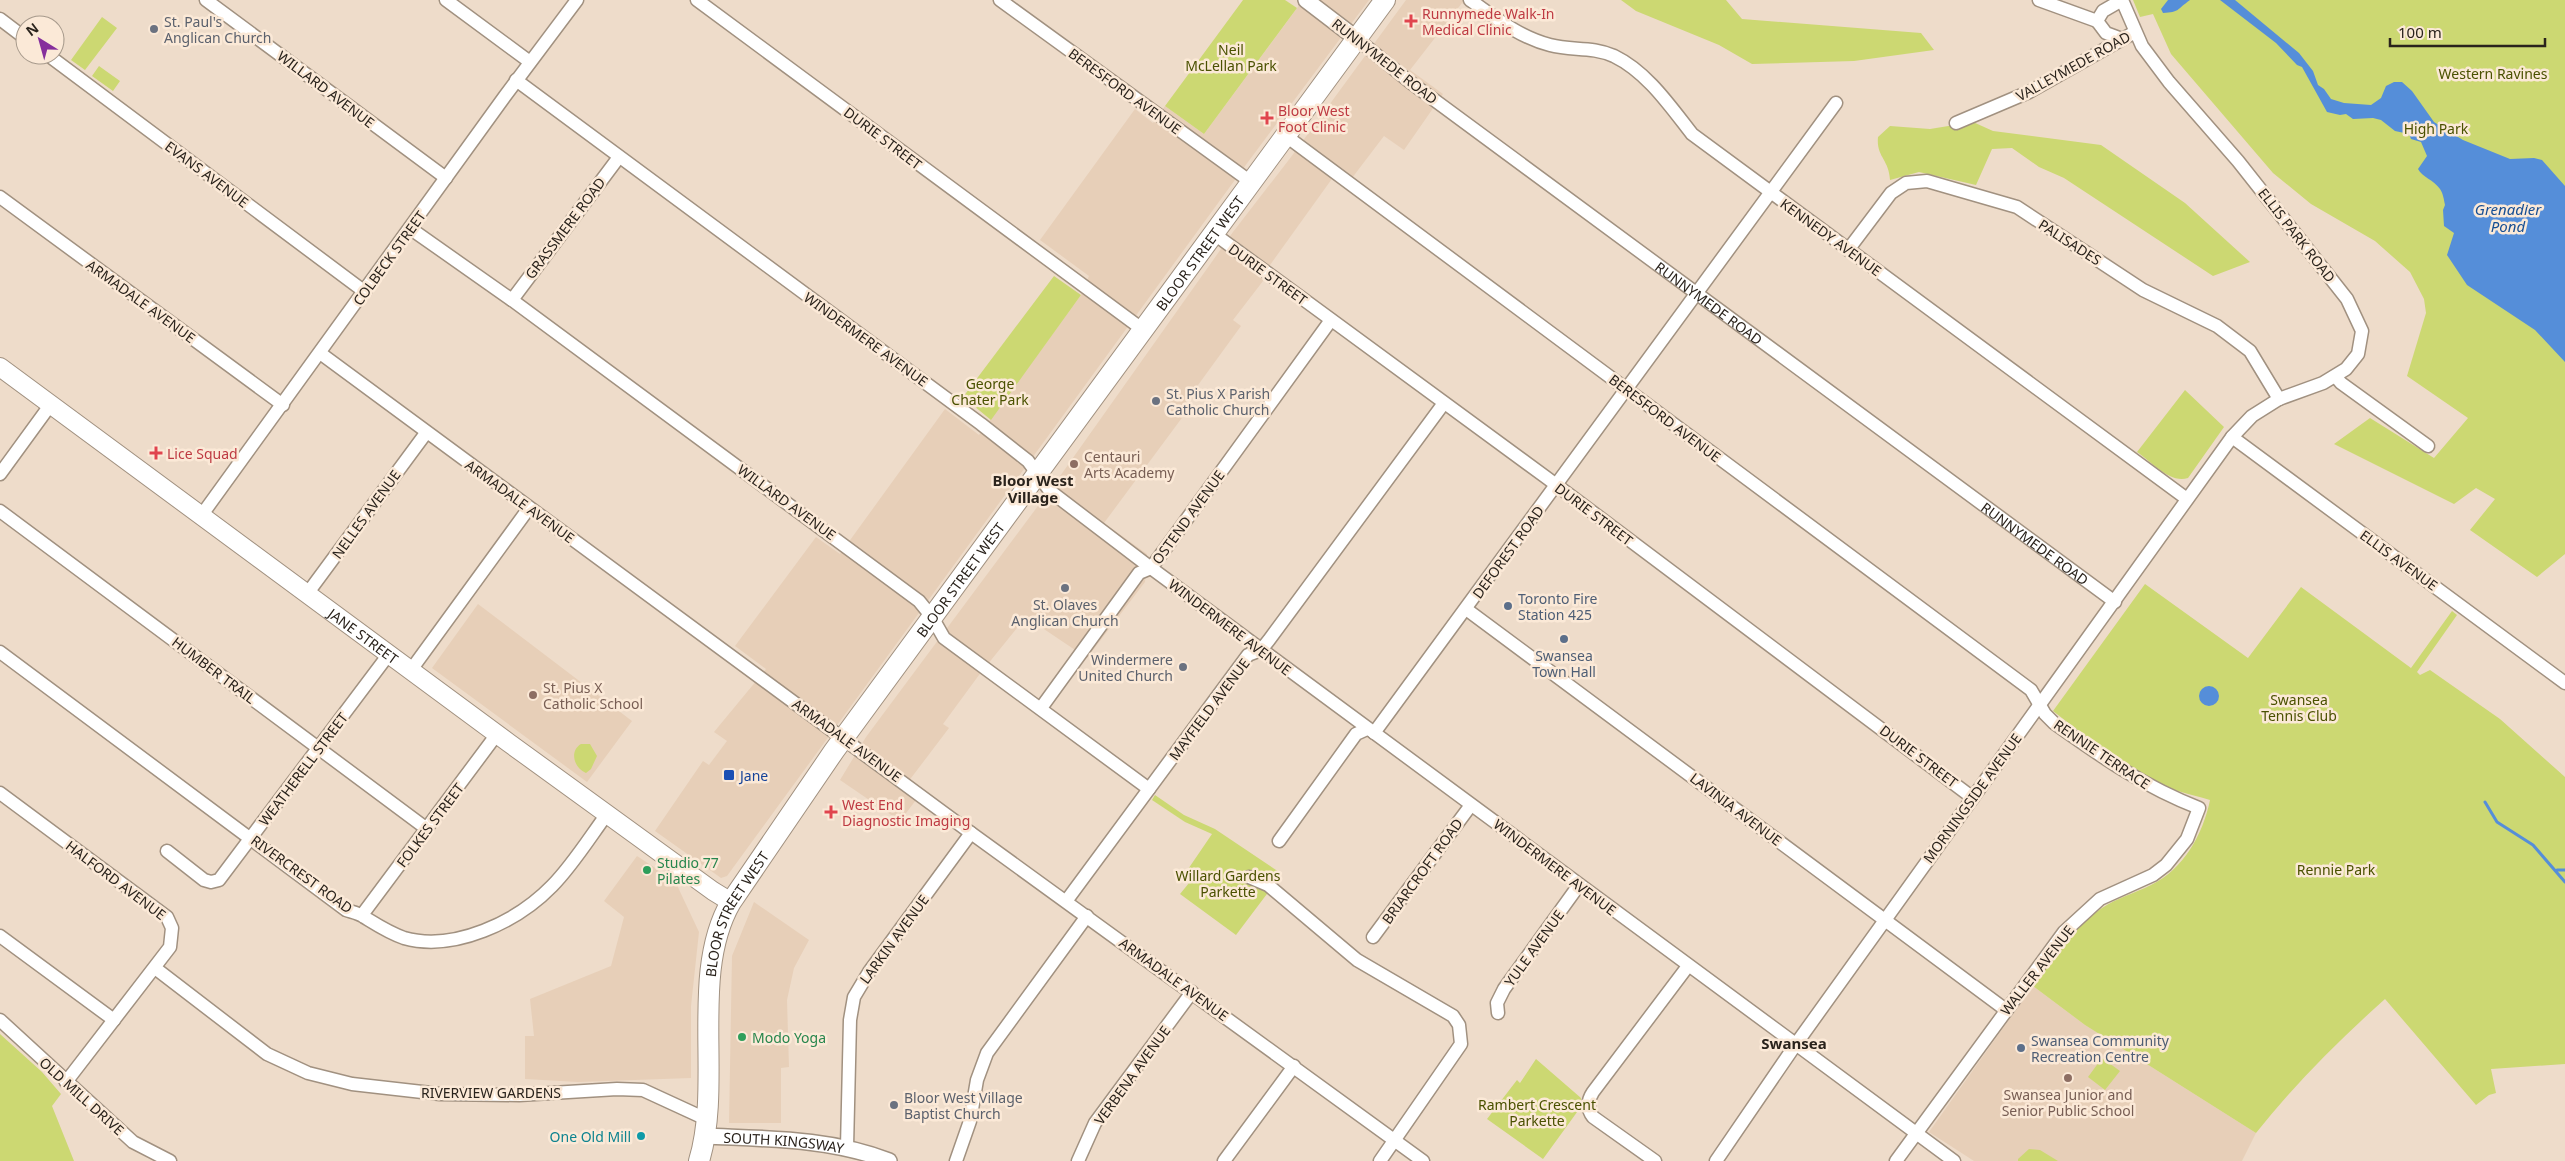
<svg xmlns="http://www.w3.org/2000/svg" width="2565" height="1161" font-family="'Noto Sans',sans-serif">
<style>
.built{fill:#e7cfb8}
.green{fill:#ccd872}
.water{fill:#558ed9}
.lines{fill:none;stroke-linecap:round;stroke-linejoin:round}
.stream{stroke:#558ed9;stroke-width:3}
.minor-casing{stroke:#a19180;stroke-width:15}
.tertiary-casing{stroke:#a19180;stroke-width:18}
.secondary-casing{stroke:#a19180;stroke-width:20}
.primary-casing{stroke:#a19180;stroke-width:22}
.minor{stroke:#fff;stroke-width:12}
.tertiary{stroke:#fff;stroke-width:15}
.secondary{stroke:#fff;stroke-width:18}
.primary{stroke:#fff;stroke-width:20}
.health-dot{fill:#e0444e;stroke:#fbe9d7;stroke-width:2}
.worship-dot{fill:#6b7280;stroke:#fbe9d7;stroke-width:2}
.education-dot{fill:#8d6e63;stroke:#fbe9d7;stroke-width:2}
.service-dot{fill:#5c6f8a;stroke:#fbe9d7;stroke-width:2}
.transit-dot{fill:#1a4fb4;stroke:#fbe9d7;stroke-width:2}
.leisure-dot{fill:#2e9e5b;stroke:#fbe9d7;stroke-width:2}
.culture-dot{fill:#0f9aa8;stroke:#fbe9d7;stroke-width:2}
.labels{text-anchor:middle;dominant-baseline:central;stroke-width:5;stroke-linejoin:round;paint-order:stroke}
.health-label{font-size:14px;fill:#be3a42;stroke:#fbe9d7;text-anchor:start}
.worship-label{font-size:14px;fill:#5b616d;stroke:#fbe9d7;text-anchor:start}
.park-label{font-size:14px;fill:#4a5100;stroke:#fbe9d7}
.street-label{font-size:14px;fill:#2a231c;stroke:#fbe9d7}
.education-label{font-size:14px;fill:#785e54;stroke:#fbe9d7;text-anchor:start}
.service-label{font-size:14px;fill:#4e5e75;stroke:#fbe9d7;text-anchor:start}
.transit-label{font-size:14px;fill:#164399;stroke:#fbe9d7;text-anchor:start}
.leisure-label{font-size:14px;fill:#27864d;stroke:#fbe9d7;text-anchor:start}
.culture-label{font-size:14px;fill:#0d838f;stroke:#fbe9d7;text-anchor:end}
.water-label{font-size:15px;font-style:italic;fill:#164e93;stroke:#fbe9d7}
.neighbourhood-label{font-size:15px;font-weight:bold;fill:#2a231c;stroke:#fbe9d7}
</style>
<rect width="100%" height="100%" fill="#eedcca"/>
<path class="built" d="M1303,0H1369L1248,162L727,876L721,878L655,831L703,761L709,765L727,741L714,732L766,669L735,646L816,537L840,554L945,409L979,435L1081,295L1089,276L1040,240L1135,109L1153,123L1165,106L1204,134Z
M1406,0H1482L1474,11L1462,3L1410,70L1443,94L1404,150L1384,136L1352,178L1339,169L1270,265L1263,281L1233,320L1241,326L1185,403L1190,407L1104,523L1147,554L1145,582L1087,658L1026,617L979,675L943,724L949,728L902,790L916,800L900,821L840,780L866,737L1058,479L1233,232L1291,157Z
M478,604L632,721L587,782L432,668Z
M637,856L675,881L699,932L691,1006V1078L578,1082L525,1079V1036H534L530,999L611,966L624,917L604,901Z
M754,902L809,940L794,968L787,1000L789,1067L781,1068V1123H729L732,956Z
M2033,986L2085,1025L2256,1133L2242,1161H1974L1929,1132Z"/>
<path class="green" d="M1243,0H1285L1297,8L1204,134L1165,106Z
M1621,0H1726L1742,19L1921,33L1934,50L1854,61L1752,64L1719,45L1636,11Z
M2133,0H2565V554L2537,577L2470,530L2495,499L2476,488L2454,504L2334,444L2370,418L2434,458L2468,418L2407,376L2426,313L2424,299L2410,272L2375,241L2311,204L2273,173L2171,54L2153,14L2140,17Z
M102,17L117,28L85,70L71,60Z
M99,66L120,81L113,91L92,76Z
M1973,122L1993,131L2101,145L2185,203L2250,262L2213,276L2064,178L2039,167L2012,148L1992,149L1976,185L1919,172L1890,180C1889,159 1876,157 1878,137L1890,126L1930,129Z
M1054,276L1081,295L991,420L963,397Z
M2185,390L2224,427L2188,478C2170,484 2152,462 2137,452Z
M2145,584L2248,658L2301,587L2411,668L2452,611L2457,615L2417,672L2420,675L2430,670L2500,719L2565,777V1064L2491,1069L2496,1093L2489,1095L2476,1105L2385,999C2338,1041 2295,1084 2256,1133L2085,1025L2033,986C2053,958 2073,928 2102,908C2117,898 2135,893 2151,885C2184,869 2203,834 2210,800C2190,794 2169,790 2151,780C2116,761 2084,735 2053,711Z
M581,744H590L597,756L591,769L586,773C574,768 569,751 581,744Z
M1155,795L1184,815L1215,829L1282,874L1236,935L1180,894L1189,883L1182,878L1212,834L1185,822L1152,800Z
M0,1034L42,1072L61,1094L52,1106L74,1161H0Z
M2102,1058L2120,1071L2105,1090L2088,1077Z
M1536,1059L1581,1098L1580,1108L1543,1159L1487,1119L1517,1080L1520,1083Z
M2029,1149L2040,1150L2058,1161H2018V1159Z"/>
<path class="water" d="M2168,0H2190C2176,10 2180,12 2163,13L2161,9Z
M2220,0H2235L2299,53L2313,71L2318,85L2324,89L2331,99L2344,103L2371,105L2381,98L2386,86L2394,82H2402L2412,91L2434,122L2445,129L2463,140L2510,159L2534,158L2542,160L2565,186V362L2535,330L2467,285L2447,255L2454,233L2444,226L2443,210L2445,205C2444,200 2443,193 2440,189C2434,180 2422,177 2418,169L2427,156L2421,142L2411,139L2409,134L2395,131L2381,120L2373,118L2353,119L2346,114L2340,115L2327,112L2302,67L2297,65L2276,43Z
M2199 696a10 10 0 1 1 20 0a10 10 0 1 1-20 0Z"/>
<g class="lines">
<path class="stream" d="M2485,802L2497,822L2533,845L2565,882
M2557,870H2565"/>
<defs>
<g id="minor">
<path d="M206,0L446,178"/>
<path d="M446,0L530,62"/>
<path d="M697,0L1142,329"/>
<path d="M1000,0L1251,182"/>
<path d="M1470,0C1496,18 1519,37 1550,45C1572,51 1591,46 1614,56C1647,72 1670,106 1692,134L2187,499"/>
<path d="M2039,0L2097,21"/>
<path d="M2122,0L2103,11L2097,21L2106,33L2122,39"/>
<path d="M0,19L25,38"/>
<path id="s1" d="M1357,39L1410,82L2115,602"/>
<path d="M48,55L365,292"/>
<path d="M516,80L981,424L1028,461L1050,491L1151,568L1954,1161"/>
<path d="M1956,123L2029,92L2135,32"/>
<path d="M1286,136L2031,690L2045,714L2054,723C2102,757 2144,787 2199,808L2187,839L2166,865L2153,875L2100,899L2064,932L1896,1161"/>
<path d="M0,197L283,405"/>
<path d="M411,229L512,300L919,601L932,617L944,638L1149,789"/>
<path d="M1213,233L1547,478L1973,798"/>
<path d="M1848,250L1891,193L1906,183L1927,181L2017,207L2143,290L2217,326L2250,351L2279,399"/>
<path d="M512,300L619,157"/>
<path d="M320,353L971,833L1423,1161"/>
<path d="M2336,377L2341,383L2428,446"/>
<path d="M2232,437L2565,683"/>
<path d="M0,474L51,404"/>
<path d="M0,511L427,829"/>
<path d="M201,516L505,96L577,0"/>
<path d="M307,594L426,433"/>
<path d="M1466,609L2006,1010"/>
<path d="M0,652L346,910C352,912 359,913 364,917C377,925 389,933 404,938C454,952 517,922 552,886C572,866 590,837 607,814"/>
<path d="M411,670L529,508"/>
<path d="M1041,708L1139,573L1151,568L1168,545L1331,320"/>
<path d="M1374,733L1836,103"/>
<path d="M0,793L167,917L172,928L170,947L66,1082"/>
<path d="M1279,841L1356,734L1367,729"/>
<path d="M167,851L204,880L211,882L219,880L389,654"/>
<path d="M1249,877L1268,885L1357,960L1453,1016L1459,1025L1461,1044L1380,1161"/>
<path d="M1067,900L1248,655L1261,650L1269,640L1444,403"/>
<path d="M362,915L497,734"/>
<path d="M0,936L114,1020"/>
<path d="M1373,937L1471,805"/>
<path d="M155,968L267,1054L308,1073L352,1084L440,1094L519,1095L617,1089L643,1090L706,1119"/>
<path d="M1498,1013L1497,1003L1504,989L1579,885"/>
<path d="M0,1020L133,1142L170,1161"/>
<path d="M847,1147L850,1020L854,997L869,972L971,833"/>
<path d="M956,1161L970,1121L977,1080L987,1053L1087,916"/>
<path d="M1078,1161L1095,1123L1192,992"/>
<path d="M1224,1161L1294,1066"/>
<path d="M1655,1161L1593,1117C1587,1109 1587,1101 1593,1092L1688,966"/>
<path d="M1716,1161L1796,1044L2232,437L2252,416L2279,399L2323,383L2346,369L2358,354L2362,331L2347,299L2332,280L2238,161L2169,82L2142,46L2122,0"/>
</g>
<g id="tertiary">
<path d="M1306,0L1357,39"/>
<path id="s2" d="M705,1136C767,1139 830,1138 889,1161"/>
</g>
<g id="secondary">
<path id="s3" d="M0,367L509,743L713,891L731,902"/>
</g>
<g id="primary">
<path id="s4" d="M699,1161C723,1082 689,974 731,902L834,751L1385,0"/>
</g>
</defs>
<use href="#minor" class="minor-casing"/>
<use href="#tertiary" class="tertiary-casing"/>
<use href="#secondary" class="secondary-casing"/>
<use href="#primary" class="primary-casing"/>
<use href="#minor" class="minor"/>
<use href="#tertiary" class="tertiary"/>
<use href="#secondary" class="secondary"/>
<use href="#primary" class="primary"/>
</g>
<g class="health-dot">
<path d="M1408.5 13.5h5v5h5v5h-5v5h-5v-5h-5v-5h5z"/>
<path d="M1264.5 110.5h5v5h5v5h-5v5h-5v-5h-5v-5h5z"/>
<path d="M153.5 445.5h5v5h5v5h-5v5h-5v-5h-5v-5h5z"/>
<path d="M828.5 804.5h5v5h5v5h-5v5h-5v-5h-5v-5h5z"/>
</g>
<g class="worship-dot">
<circle cx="154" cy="29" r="5"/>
<circle cx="1156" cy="401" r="5"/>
<circle cx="1065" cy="588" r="5"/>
<circle cx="1183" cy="667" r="5"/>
<circle cx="894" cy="1105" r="5"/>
</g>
<g class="education-dot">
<circle cx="1074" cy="464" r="5"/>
<circle cx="533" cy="695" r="5"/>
<circle cx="2068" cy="1078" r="5"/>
</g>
<g class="service-dot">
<circle cx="1508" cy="606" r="5"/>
<circle cx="1564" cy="639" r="5"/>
<circle cx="2021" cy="1048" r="5"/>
</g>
<rect class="transit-dot" x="723" y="769" width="12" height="12" rx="2.5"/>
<g class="leisure-dot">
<circle cx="647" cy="870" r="5"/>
<circle cx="742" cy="1037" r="5"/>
</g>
<circle class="culture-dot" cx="641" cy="1136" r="5"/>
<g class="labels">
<g class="health-label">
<text x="1422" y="13">Runnymede Walk-In<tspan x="1422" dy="16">Medical Clinic</tspan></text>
<text x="1278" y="110">Bloor West<tspan x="1278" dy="16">Foot Clinic</tspan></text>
<text x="167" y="453">Lice Squad</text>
<text x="842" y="804">West End<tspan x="842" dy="16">Diagnostic Imaging</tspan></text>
</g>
<g class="worship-label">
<text x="164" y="21">St. Paul's<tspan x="164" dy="16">Anglican Church</tspan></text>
<text x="1166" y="393">St. Pius X Parish<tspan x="1166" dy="16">Catholic Church</tspan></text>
<text x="1065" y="604" text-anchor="middle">St. Olaves<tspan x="1065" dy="16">Anglican Church</tspan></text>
<text x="1173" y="659" text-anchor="end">Windermere<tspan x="1173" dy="16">United Church</tspan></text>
<text x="904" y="1097">Bloor West Village<tspan x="904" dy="16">Baptist Church</tspan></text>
</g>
<g class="park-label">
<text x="1231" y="49">Neil<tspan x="1231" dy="16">McLellan Park</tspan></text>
<text x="2493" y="73">Western Ravines</text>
<text x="2436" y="128">High Park</text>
<text x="990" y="383">George<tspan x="990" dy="16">Chater Park</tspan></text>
<text x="2299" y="699">Swansea<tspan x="2299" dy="16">Tennis Club</tspan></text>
<text x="2336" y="869">Rennie Park</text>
<text x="1228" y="875">Willard Gardens<tspan x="1228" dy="16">Parkette</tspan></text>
<text x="1537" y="1104">Rambert Crescent<tspan x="1537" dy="16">Parkette</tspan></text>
</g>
<g class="street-label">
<text transform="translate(1385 61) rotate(38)">RUNNYMEDE ROAD</text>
<text transform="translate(2073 66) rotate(-29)">VALLEYMEDE ROAD</text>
<text transform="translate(326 89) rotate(37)">WILLARD AVENUE</text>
<text transform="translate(1125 91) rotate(36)">BERESFORD AVENUE</text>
<text transform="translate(883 138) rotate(37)">DURIE STREET</text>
<text transform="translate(207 174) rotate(37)">EVANS AVENUE</text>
<text transform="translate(565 228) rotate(-53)">GRASSMERE ROAD</text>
<text transform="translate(2297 235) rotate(52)">ELLIS PARK ROAD</text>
<text transform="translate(1831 237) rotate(36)">KENNEDY AVENUE</text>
<text transform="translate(2070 242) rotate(33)">PALISADES</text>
<text stroke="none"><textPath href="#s4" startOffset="1064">BLOOR STREET WEST</textPath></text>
<text transform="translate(389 258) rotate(-54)">COLBECK STREET</text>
<text transform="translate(1268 274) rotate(36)">DURIE STREET</text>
<text transform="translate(141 301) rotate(36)">ARMADALE AVENUE</text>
<text stroke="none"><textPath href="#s1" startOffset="440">RUNNYMEDE ROAD</textPath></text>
<text transform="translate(866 339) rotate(36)">WINDERMERE AVENUE</text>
<text transform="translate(1665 418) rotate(37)">BERESFORD AVENUE</text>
<text transform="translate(520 501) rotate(36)">ARMADALE AVENUE</text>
<text transform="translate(787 502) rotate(36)">WILLARD AVENUE</text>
<text transform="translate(366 514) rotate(-54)">NELLES AVENUE</text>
<text transform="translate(1594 514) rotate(37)">DURIE STREET</text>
<text transform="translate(1188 517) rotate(-54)">OSTEND AVENUE</text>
<text stroke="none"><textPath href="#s1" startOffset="845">RUNNYMEDE ROAD</textPath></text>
<text transform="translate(1508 552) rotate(-54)">DEFOREST ROAD</text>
<text transform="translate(2399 560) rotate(36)">ELLIS AVENUE</text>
<text stroke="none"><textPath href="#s4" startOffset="659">BLOOR STREET WEST</textPath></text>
<text transform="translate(1230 627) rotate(37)">WINDERMERE AVENUE</text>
<text stroke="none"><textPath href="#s3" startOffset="452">JANE STREET</textPath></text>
<text transform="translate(214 670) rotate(37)">HUMBER TRAIL</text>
<text transform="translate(1209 709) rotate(-53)">MAYFIELD AVENUE</text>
<text transform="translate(847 740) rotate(36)">ARMADALE AVENUE</text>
<text transform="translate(2102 754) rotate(34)">RENNIE TERRACE</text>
<text transform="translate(1919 756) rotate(37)">DURIE STREET</text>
<text transform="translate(303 769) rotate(-53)">WEATHERELL STREET</text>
<text transform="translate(1972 798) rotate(-54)">MORNINGSIDE AVENUE</text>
<text transform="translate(1736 809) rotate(37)">LAVINIA AVENUE</text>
<text transform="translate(430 825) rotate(-53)">FOLKES STREET</text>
<text transform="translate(1555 867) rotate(37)">WINDERMERE AVENUE</text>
<text transform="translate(1422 871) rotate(-54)">BRIARCROFT ROAD</text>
<text transform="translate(302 874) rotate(36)">RIVERCREST ROAD</text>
<text transform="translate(116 880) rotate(37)">HALFORD AVENUE</text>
<text stroke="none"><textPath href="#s4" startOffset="254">BLOOR STREET WEST</textPath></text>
<text transform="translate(894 939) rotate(-54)">LARKIN AVENUE</text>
<text transform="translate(1534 948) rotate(-54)">YULE AVENUE</text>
<text transform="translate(2037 970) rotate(-52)">WALLER AVENUE</text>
<text transform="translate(1174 979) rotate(36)">ARMADALE AVENUE</text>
<text transform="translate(1132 1075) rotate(-54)">VERBENA AVENUE</text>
<text x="491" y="1092">RIVERVIEW GARDENS</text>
<text transform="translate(82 1096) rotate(42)">OLD MILL DRIVE</text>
<text stroke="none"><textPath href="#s2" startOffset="79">SOUTH KINGSWAY</textPath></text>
</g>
<g class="education-label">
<text x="1084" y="456">Centauri<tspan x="1084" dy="16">Arts Academy</tspan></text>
<text x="543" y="687">St. Pius X<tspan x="543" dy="16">Catholic School</tspan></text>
<text x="2068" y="1094" text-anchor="middle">Swansea Junior and<tspan x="2068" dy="16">Senior Public School</tspan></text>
</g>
<g class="service-label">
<text x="1518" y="598">Toronto Fire<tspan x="1518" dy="16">Station 425</tspan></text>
<text x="1564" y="655" text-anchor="middle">Swansea<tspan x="1564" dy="16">Town Hall</tspan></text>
<text x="2031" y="1040">Swansea Community<tspan x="2031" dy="16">Recreation Centre</tspan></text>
</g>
<g class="transit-label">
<text x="740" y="775">Jane</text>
</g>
<g class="leisure-label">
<text x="657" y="862">Studio 77<tspan x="657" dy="16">Pilates</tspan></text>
<text x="752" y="1037">Modo Yoga</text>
</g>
<g class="culture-label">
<text x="631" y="1136">One Old Mill</text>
</g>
<g class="water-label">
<text x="2508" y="209">Grenadier<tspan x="2508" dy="17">Pond</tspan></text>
</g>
<g class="neighbourhood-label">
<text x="1033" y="480">Bloor West<tspan x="1033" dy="17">Village</tspan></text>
<text x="1794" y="1043">Swansea</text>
</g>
</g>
<g transform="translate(40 40) rotate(323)"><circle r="24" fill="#fbe9d7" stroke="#a79a8c"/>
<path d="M0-4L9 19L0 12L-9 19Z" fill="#862f9c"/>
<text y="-8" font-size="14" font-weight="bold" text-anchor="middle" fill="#2a231c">N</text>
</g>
<path d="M2390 38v8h155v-8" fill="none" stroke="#2a231c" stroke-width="2.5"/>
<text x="2398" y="38" font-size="15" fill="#2a231c" stroke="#fbe9d7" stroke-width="4" paint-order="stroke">100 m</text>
</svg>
